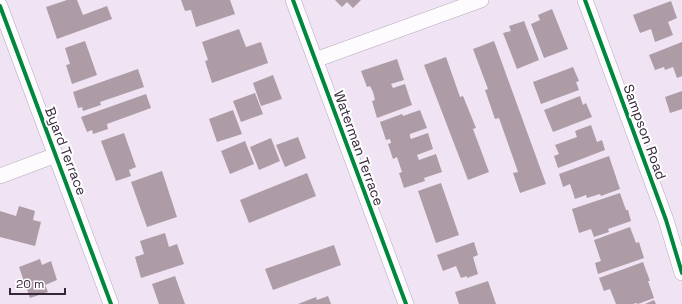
<svg xmlns="http://www.w3.org/2000/svg" width="682" height="304" font-family="'Space Grotesk',sans-serif">
<style>
.building{fill:#ad9ca5}
.lines{fill:none;stroke-linecap:round;stroke-linejoin:round}
.street-casing{stroke:#b6aabb;stroke-width:16}
.street{stroke:#fdfbfd;stroke-width:15}
.cycleway-casing{stroke:#fff;stroke-width:6}
.cycleway{stroke:#00873e;stroke-width:4}
.labels{text-anchor:middle;dominant-baseline:central;stroke-width:4;stroke-linejoin:round;paint-order:stroke}
.street-label{font-size:14px;fill:#35273a;stroke:#fff}
</style>
<rect width="100%" height="100%" fill="#efe3f4"/>
<path class="building" d="M67,0H77L83,15L107,6L112,19L57,39L46,7Z
M181,0H230L235,14L196,27L191,10L185,11Z
M335,0H361L353,8L347,2L342,7Z
M671,1L677,18L668,22L673,35L655,42L651,29L640,33L633,15Z
M552,9L568,49L544,58L531,24L540,20L538,15Z
M524,21L539,60L517,69L503,33L511,31L509,26Z
M239,29L246,47L261,42L268,63L212,83L205,61L208,60L202,42Z
M85,41L97,75L72,84L66,65L70,64L65,48Z
M494,41L546,184L520,193L513,173L518,172L499,118L495,119L485,90L488,89L473,49Z
M682,42V76L677,78L673,67L665,70L664,67L655,70L649,55Z
M446,57L460,97L463,96L476,128L473,129L489,172L468,180L424,65Z
M397,59L404,80L391,84L393,88L405,84L412,105L377,118L372,101L375,100L373,92L370,86L367,87L361,71Z
M573,67L579,81L576,82L579,90L541,104L533,82Z
M138,69L144,87L100,102L101,105L83,111L82,107L78,108L73,92Z
M273,75L282,99L261,106L253,83Z
M682,91V109L670,113L665,97Z
M255,93L263,114L241,122L233,101Z
M146,94L151,108L107,124L108,129L93,134L92,130L87,132L81,117Z
M580,96L583,105L586,103L592,117L553,132L544,110Z
M233,110L242,134L217,142L209,119Z
M420,110L427,128L410,134V137L411,139L428,133L433,149L417,155L419,160L436,154L442,172L424,178L425,181L404,188L399,173L402,172L397,157L393,159L388,144L391,143L390,139L386,140L380,122L402,114L403,116Z
M591,125L597,142L602,140L605,150L558,168L554,156L559,154L555,145L577,137L575,131Z
M124,133L136,167L129,170L131,176L116,181L101,141Z
M298,137L306,158L285,167L276,145Z
M271,138L280,161L259,170L250,147Z
M245,141L254,164L230,174L221,151Z
M609,156L620,189L601,196L600,194L587,198L586,195L575,199L570,184L563,187L559,174Z
M162,171L177,217L147,227L131,182Z
M307,173L316,196L249,223L240,200Z
M441,183L459,235L436,243L418,191Z
M620,193L626,210H628L631,221L608,229L609,232L594,237L591,229L579,233L572,209Z
M19,206L35,211L33,220L41,222L35,246L0,237V211L16,216Z
M630,227L636,243L639,242L644,258L598,274L595,263L601,261L594,240Z
M165,233L169,247L177,244L184,264L141,278L135,257L144,254L140,241Z
M474,242L478,255L473,257L478,274L467,278V276L461,278L456,266L443,271L437,255Z
M334,245L341,265L273,290L265,269Z
M40,259L42,265L51,261L57,280L45,285L48,292L30,298L19,267Z
M643,262L650,281H648L654,298L638,304L636,303L633,304H616L610,289L604,291L599,278Z
M175,276L185,304H159L152,284Z
M488,281L496,304H459L455,292Z
M328,296L331,304H298L316,297L317,300Z
M654,300L656,304H645Z"/>
<g class="lines">
<defs>
<path id="street" d="M293,0L406,304
M585,0L666,220L682,273
M0,6L111,304
M315,60L481,0
M0,176L56,155"/>
</defs>
<use href="#street" class="street-casing"/>
<use href="#street" class="street"/>
<defs>
<path id="cycleway" d="M293,0L406,304
M585,0L666,220L682,273
M0,6L111,304"/>
</defs>
<use href="#cycleway" class="cycleway-casing"/>
<use href="#cycleway" class="cycleway"/>
</g>
<g class="labels">
<g class="street-label">
<text transform="translate(645 132) rotate(70)">Sampson Road</text>
<text transform="translate(359 148) rotate(70)">Waterman Terrace</text>
<text transform="translate(66 151) rotate(69)">Byard Terrace</text>
</g>
</g>
<path d="M10 288v6h55v-6" fill="none" stroke="#35273a" stroke-width="2"/>
<text x="16" y="288" font-size="12" fill="#35273a" stroke="#ffffff" stroke-width="3" paint-order="stroke">20 m</text>
</svg>
